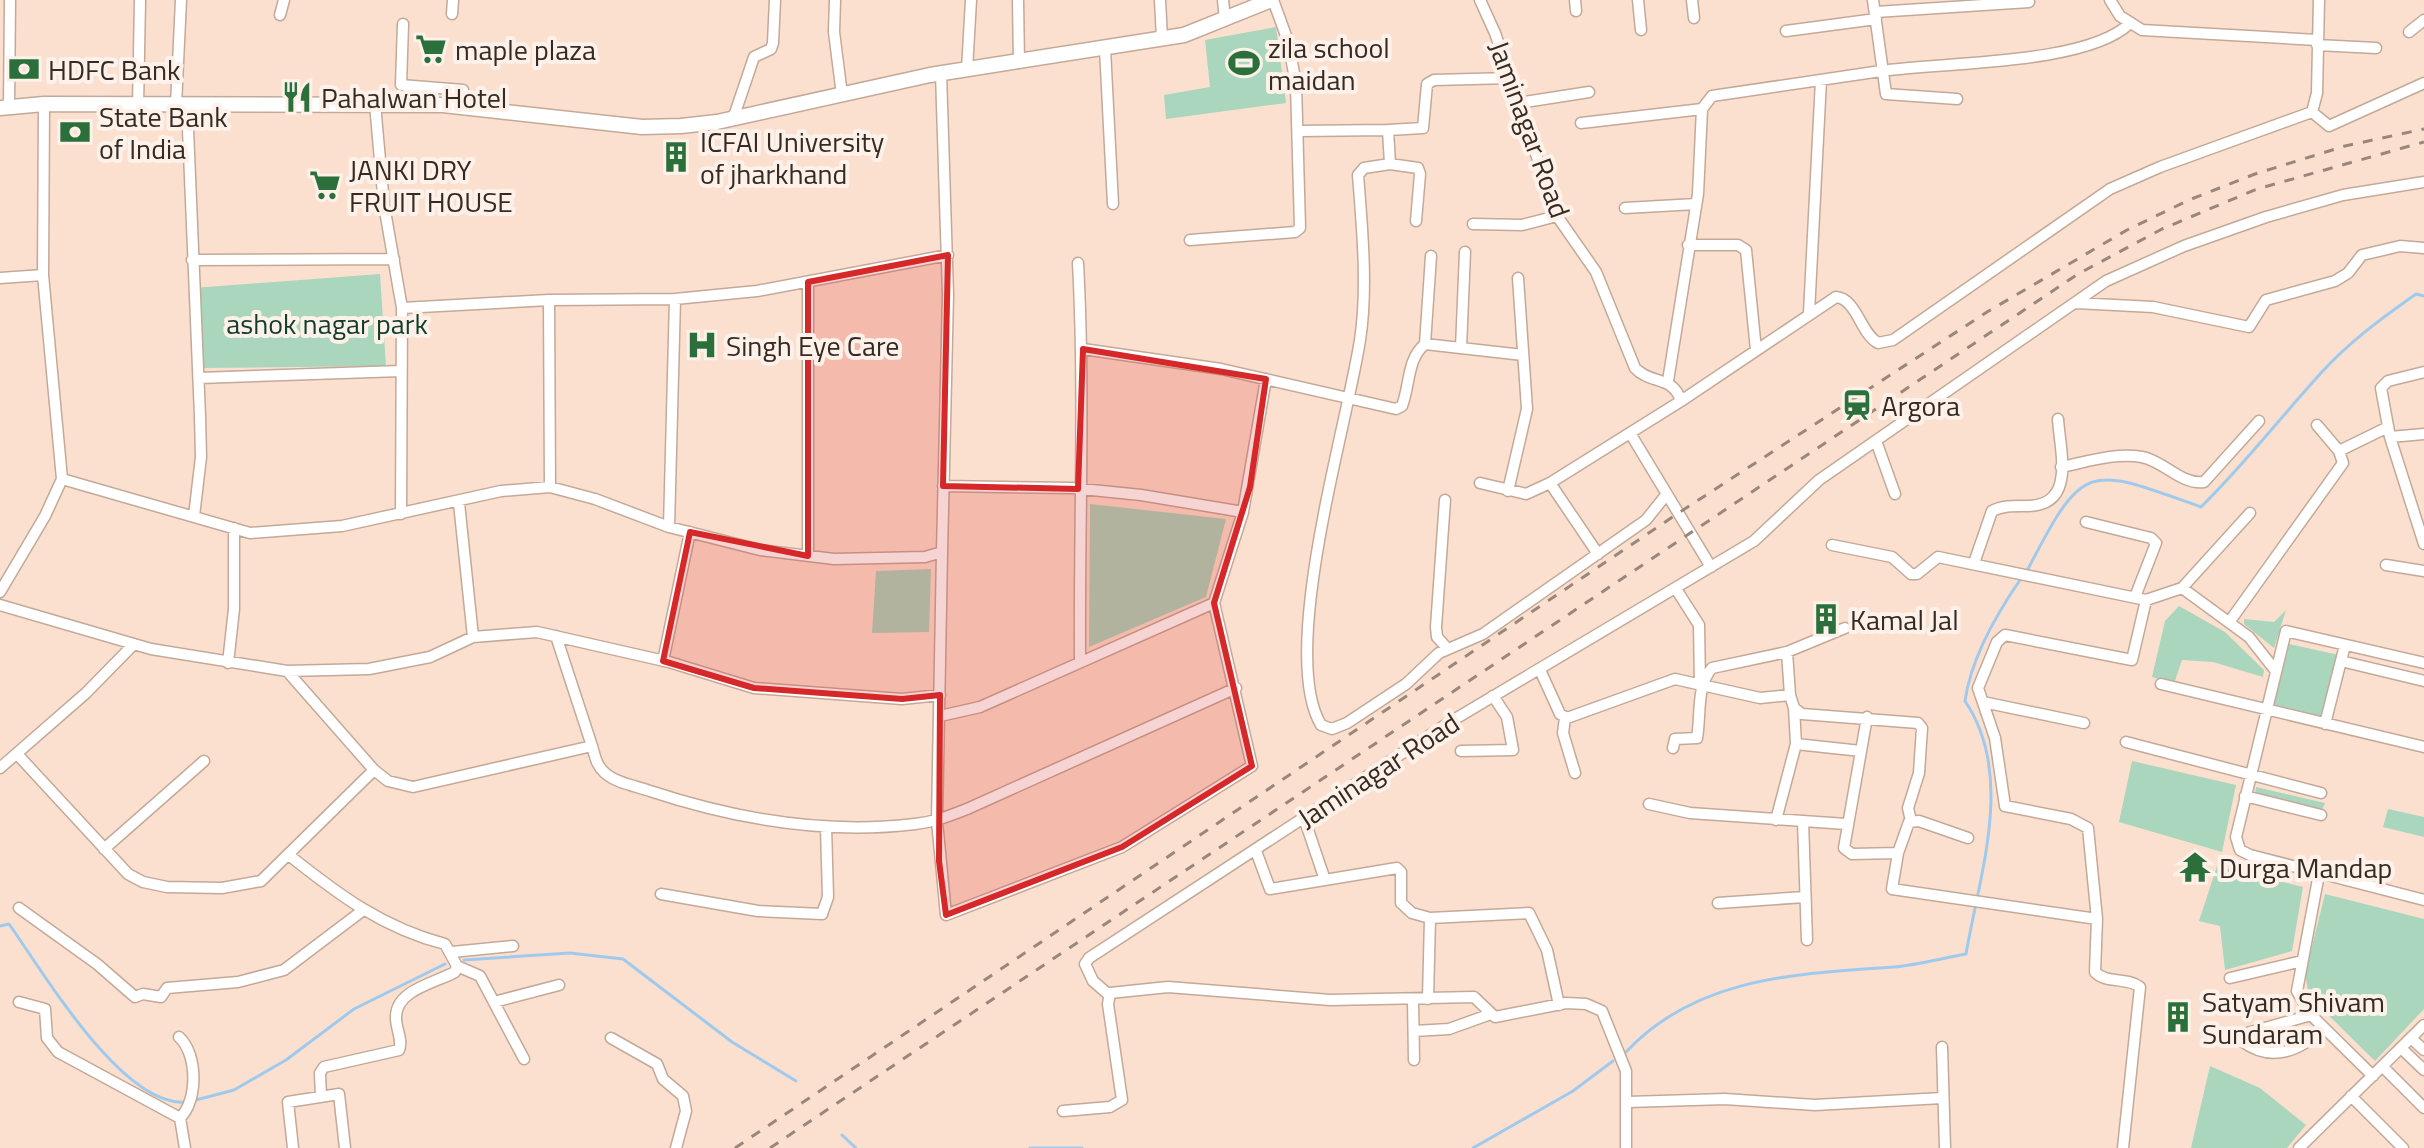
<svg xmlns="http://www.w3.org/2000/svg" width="2424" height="1148" font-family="'Titillium Web',sans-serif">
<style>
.green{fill:#a9d6bc}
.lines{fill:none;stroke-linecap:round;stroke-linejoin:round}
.stream{stroke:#a0caed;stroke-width:3}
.street-casing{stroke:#c3a998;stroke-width:13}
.secondary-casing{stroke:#c3a998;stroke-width:17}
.street{stroke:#fff;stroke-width:10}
.secondary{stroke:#fff;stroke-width:14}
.rail{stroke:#9a877b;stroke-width:3;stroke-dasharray:10 10;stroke-linecap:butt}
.marked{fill:#d62828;fill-opacity:0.2;stroke:#d62828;stroke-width:6;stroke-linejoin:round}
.labels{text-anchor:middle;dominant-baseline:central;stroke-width:8;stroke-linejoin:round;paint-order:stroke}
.poi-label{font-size:28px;fill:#352b24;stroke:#fdf1ea;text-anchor:start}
.street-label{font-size:28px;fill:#352b24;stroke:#fdf1ea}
.park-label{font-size:28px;fill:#143d29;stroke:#fdf1ea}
</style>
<rect width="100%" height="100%" fill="#fce0cf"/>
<path class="green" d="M1276,27L1286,103L1166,119L1164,95L1210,87L1205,40Z
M380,274L386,366L200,368L193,288Z
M1090,504L1226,519L1206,597L1089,647Z
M931,569L929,632L872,633L876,571Z
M2179,606L2225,632L2264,670L2263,677L2213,662L2182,660L2174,684L2152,677L2165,621Z
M2286,610L2274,648L2244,624V619L2274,622Z
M2289,644L2339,655L2323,720L2273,710Z
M2132,761L2236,785L2222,852L2119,822Z
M2256,787L2325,803L2322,810L2255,793Z
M2388,809L2424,817V837L2383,827Z
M2217,866L2303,887L2292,951L2225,970L2220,926L2199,921Z
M2325,894L2424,919V1009L2375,1061L2309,996L2305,974Z
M2210,1066L2260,1088L2306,1125L2287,1148H2191Z"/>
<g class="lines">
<path class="stream" d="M2027,571C2084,460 2087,466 2201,507C2244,465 2280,418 2321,373C2349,342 2382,318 2416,294L2424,296
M0,926L9,924C42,970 122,1107 185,1102
M464,960L570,953L623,959L732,1042L796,1081
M1626,1052C1697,976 1797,974 1894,967C1918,965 1943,958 1966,954C1980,872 2015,775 1965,701C1971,657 1997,613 2022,577
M192,1101L234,1090L286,1060L354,1009L445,964
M842,1135L856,1148
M1030,1148H1082
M1473,1148L1573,1091L1613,1061"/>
<defs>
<path id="street" d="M835,0L834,32L842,95
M1018,0L1019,63
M1160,0L1162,39
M1223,0L1225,19
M1480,0L1495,33L1557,216L1596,272L1635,368C1651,385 1673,375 1681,401
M1575,0L1576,11
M1638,0L1641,30
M1692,0L1694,18
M1873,0L1886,94L1957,99
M2110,0L2120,16L2142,30L2317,40
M1876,12L2029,2
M452,14L453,0
M280,15L284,0
M403,24L401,85L463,90L461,107
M1786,31L1876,19
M2409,32L2424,20
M2317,45L2376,48
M1105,49L1113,204
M967,70L971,0
M1518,103L1589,92
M375,104L384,205L402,308L401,514
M176,105L181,0
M187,105L200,416L201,457L194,516
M138,106L140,0
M9,107L10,0
M2312,112L2329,126L2424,83
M733,119L754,57L771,49L773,43L775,0
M1581,123L1702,109
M1388,130L1423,128L1427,84L1434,80L1510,78
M1298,131L1388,130L1390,164L1418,168L1420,174L1416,221
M1390,164L1364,168L1358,175C1362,226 1368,289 1360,340C1347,426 1278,653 1321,725L1332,729L1347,723L1406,684L1439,653L1483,634L1646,520L1666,495
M1625,208L1696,204
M1473,224L1522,225L1557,216
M1190,240L1295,232L1300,228L1296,84L1288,41L1273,0
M1688,245H1738L1746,250L1756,350
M1431,256L1425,344L1523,355
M192,260L394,259
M1078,263C1085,395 1079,528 1080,661
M43,275L44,104
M0,278L43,275L62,479L250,533L342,526L501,491L550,487L595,499L669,527L760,550L834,559L925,557L942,552L948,295L941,73
M549,300L550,487
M2076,303L2153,307L2249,327L2266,300L2335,281L2348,273L2362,255L2400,246L2424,248
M402,308L549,300L675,299L757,291L948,255
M1809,313L1821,80
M1461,348L1465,252
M1083,349L1221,369L1396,409L1402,406C1410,385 1407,359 1425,344
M2424,372L2388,381L2381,388L2390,437L2424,544
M199,378L401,371
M1668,381L1698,194L1702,109L1712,96C1768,88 1824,79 1881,71C1942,62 2086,65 2129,24
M1630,433L1711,567
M2390,437L2424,434
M1876,441L1895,494
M2339,451L2388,427
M2061,467C2086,462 2116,452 2142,457C2164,461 2181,485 2204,482L2259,421
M1480,483L1526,494L1550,483L1681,401L1836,297C1857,299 1860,333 1878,343L1893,340L2110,189L2160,167L2312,112L2317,93L2319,0
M1550,483L1598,554
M1508,491L1527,409L1518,278
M1445,500L1436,627L1437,637L1447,648
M459,503L473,637
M1243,512L1266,379
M2086,522L2151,538L2156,543L2135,597
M669,527L675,299
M1832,545L1892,557L1911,574H1917L1938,557L2146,600L2182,588L2249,637L2275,670
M942,552L937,821L946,915L1122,847L1252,766L1214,603L1243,512L1141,495L1072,488L943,486
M808,556V282
M1974,563L1992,511C2003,505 2016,506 2029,506C2076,504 2060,452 2058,419
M2386,565L2424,571
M2182,588L2250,513
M1676,589L1699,625L1700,684
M0,592L45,516L62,479
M0,605L151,649L287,671L369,669L430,657L473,637L537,632L669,662L754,688L902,699L940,695
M2230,621L2343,463L2339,451L2317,425
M1787,652L1790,695
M663,661L690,532
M2341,661L2424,681
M228,663L234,609V528
M2424,663L2286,631L2236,837L2240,850L2250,855L2424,900
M1540,670L1560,714L1567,718L1675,679L1760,698L1790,695L1794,708L1802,714L1918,723L1922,728L1919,773L1908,808L1911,821
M287,671L374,770L388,781L413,787L592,746L556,636
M2161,684L2424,747
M1983,702L2084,723
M1794,708L1796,744L1861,751
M940,716L980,707L1214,603
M1867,717L1844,848L1852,854L1898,853
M1565,718L1563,733L1575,773
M2325,724L2345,645
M2126,742L2321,793
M592,746C595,756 596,765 605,773C616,783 636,786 650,791C735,819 825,835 915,824C934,822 949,816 967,809L1236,688
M1673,748L1675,739L1697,738C1701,716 1696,686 1712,668L1787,652L1845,628
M1461,751L1513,750L1507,717L1493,696
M17,754L128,874L143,882L167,887L222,888L261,881L374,770
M0,768L86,693L134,644
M2245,796L2321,815
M1649,804L1690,813L1846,824
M1304,818L1325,880
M1776,820L1796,744
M1803,821L1807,940
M1968,838L1919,821L1909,822L1898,853L1892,889L2097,919
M104,849L204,761
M1256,851L1270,889L1397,868L1401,872V903L1412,913L1430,918L1529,913L1547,950L1559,1005
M290,856C339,895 383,928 445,944L457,966L455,972C435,983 395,990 396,1018C396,1030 403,1039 399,1050L324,1067L320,1073L321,1097
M2319,874L2297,991L2311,1015L2373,1076
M661,894L758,911L822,914L828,897L826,827
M1718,903L1805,897
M19,908L97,964L135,997L143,994L161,997L167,988L238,982L284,970L362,911
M452,952L513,946
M457,966L480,976L524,1059
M2230,978L2302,961
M1108,994L1093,981L1085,964L1089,958L1450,722L1754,541L1819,480L2106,281L2184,246L2266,217L2343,195L2424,182
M1428,999L1430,918
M1413,1000L1414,1060
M19,1002L45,1009L47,1038L58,1052L180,1118C198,1101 198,1054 179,1037
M494,1002L559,985
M2311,1015L2244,1034L2243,1042C2274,1064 2300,1049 2325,1029
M1414,1031L1449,1029L1488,1015
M611,1038L657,1064L663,1079L683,1096L686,1111L676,1148
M2412,1039L2424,1050
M1942,1047L1945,1148
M2402,1049L2424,1070
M2383,1067L2424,1108
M2351,1096L2403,1148
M1628,1102L1725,1099L1815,1105L1942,1098
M1063,1111L1110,1107L1122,1100L1108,1004L1110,993L1168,987L1330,1000L1474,997L1495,1017L1566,1003L1586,1004L1602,1011L1626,1071V1148
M180,1118L185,1148
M293,1148L288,1102L339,1094L345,1148
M2123,1148L2140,987C2128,977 2106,984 2095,972L2097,919L2088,828L2071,819L2005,806L1995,738L1978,688L1997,642L2005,635L2132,660L2146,600
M2299,1148L2424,1025"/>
<path id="secondary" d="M0,108L44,104L443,105L642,127L681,126L717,122L930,75L1184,35L1271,0"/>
</defs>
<use href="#street" class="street-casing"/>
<use href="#secondary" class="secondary-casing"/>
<use href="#street" class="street"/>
<use href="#secondary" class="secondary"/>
<path class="rail" d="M735,1148L1677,514L1987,312L2127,230L2189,200L2255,174L2345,146L2424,129
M770,1148L2078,274L2162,229L2257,189L2424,142"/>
</g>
<path class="marked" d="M948,255L943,486L1078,489L1083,349L1266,379L1250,487L1214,603L1252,766L1122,847L946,915L939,861L940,695L902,699L754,688L663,661L690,532L808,556V282Z"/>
<defs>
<symbol id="supermarket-bare" viewBox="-9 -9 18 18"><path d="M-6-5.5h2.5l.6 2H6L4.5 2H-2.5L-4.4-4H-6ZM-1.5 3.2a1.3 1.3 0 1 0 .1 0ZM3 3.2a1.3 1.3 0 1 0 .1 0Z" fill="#2b6f3a" stroke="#fdf1ea" stroke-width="2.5" paint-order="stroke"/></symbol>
<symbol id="stadium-bare" viewBox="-9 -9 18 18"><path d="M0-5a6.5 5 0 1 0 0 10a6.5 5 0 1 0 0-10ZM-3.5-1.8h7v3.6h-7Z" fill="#2b6f3a" stroke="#fdf1ea" stroke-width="2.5" paint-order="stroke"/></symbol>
<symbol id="bank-bare" viewBox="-9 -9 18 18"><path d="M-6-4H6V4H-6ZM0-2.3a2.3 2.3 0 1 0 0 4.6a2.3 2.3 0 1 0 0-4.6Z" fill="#2b6f3a" stroke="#fdf1ea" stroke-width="2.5" paint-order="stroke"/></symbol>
<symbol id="restaurant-bare" viewBox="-9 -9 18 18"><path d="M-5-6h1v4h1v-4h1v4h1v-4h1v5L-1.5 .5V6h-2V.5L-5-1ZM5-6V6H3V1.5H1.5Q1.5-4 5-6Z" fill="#2b6f3a" stroke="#fdf1ea" stroke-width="2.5" paint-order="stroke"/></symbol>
<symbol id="building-bare" viewBox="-9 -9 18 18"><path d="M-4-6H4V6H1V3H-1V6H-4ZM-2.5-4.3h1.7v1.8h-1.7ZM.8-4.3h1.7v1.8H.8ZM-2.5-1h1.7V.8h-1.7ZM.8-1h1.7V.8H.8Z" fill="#2b6f3a" stroke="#fdf1ea" stroke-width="2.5" paint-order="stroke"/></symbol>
<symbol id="hospital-bare" viewBox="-9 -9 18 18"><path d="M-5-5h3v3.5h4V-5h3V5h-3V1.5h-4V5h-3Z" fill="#2b6f3a" stroke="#fdf1ea" stroke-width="2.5" paint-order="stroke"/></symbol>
<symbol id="station-bare" viewBox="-9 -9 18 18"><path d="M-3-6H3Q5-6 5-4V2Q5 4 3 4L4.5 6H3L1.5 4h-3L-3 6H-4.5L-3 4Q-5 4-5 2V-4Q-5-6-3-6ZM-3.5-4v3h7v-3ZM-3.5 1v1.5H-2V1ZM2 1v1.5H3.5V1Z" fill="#2b6f3a" stroke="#fdf1ea" stroke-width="2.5" paint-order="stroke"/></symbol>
<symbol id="temple-bare" viewBox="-9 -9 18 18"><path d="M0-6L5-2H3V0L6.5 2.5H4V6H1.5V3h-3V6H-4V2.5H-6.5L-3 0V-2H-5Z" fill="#2b6f3a" stroke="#fdf1ea" stroke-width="2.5" paint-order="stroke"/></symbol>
</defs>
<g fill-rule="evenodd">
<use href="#supermarket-bare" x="409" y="27" width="44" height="44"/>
<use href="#stadium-bare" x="1222" y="41" width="44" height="44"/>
<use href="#bank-bare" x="2" y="47" width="44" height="44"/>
<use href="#restaurant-bare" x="275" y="75" width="44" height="44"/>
<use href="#bank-bare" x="53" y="110" width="44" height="44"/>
<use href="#building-bare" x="654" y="135" width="44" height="44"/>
<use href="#supermarket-bare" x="303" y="163" width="44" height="44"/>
<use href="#hospital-bare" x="680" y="323" width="44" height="44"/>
<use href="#station-bare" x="1835" y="383" width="44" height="44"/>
<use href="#building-bare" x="1804" y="597" width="44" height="44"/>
<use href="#temple-bare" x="2173" y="845" width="44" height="44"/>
<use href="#building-bare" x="2156" y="995" width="44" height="44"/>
</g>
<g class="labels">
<g class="poi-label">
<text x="1268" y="47">zila school<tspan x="1268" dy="32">maidan</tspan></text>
<text x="455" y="49">maple plaza</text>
<text x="48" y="69">HDFC Bank</text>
<text x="321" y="97">Pahalwan Hotel</text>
<text x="99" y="116">State Bank<tspan x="99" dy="32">of India</tspan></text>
<text x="700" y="141">ICFAI University<tspan x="700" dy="32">of jharkhand</tspan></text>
<text x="349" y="169">JANKI DRY<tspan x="349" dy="32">FRUIT HOUSE</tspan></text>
<text x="726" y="345">Singh Eye Care</text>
<text x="1881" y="405">Argora</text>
<text x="1850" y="619">Kamal Jal</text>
<text x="2219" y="867">Durga Mandap</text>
<text x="2202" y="1001">Satyam Shivam<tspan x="2202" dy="32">Sundaram</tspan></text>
</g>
<g class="street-label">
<text transform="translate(1530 129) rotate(70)">Jaminagar Road</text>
<text transform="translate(1378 770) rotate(-33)">Jaminagar Road</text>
</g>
<g class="park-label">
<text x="327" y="323">ashok nagar park</text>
</g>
</g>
</svg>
